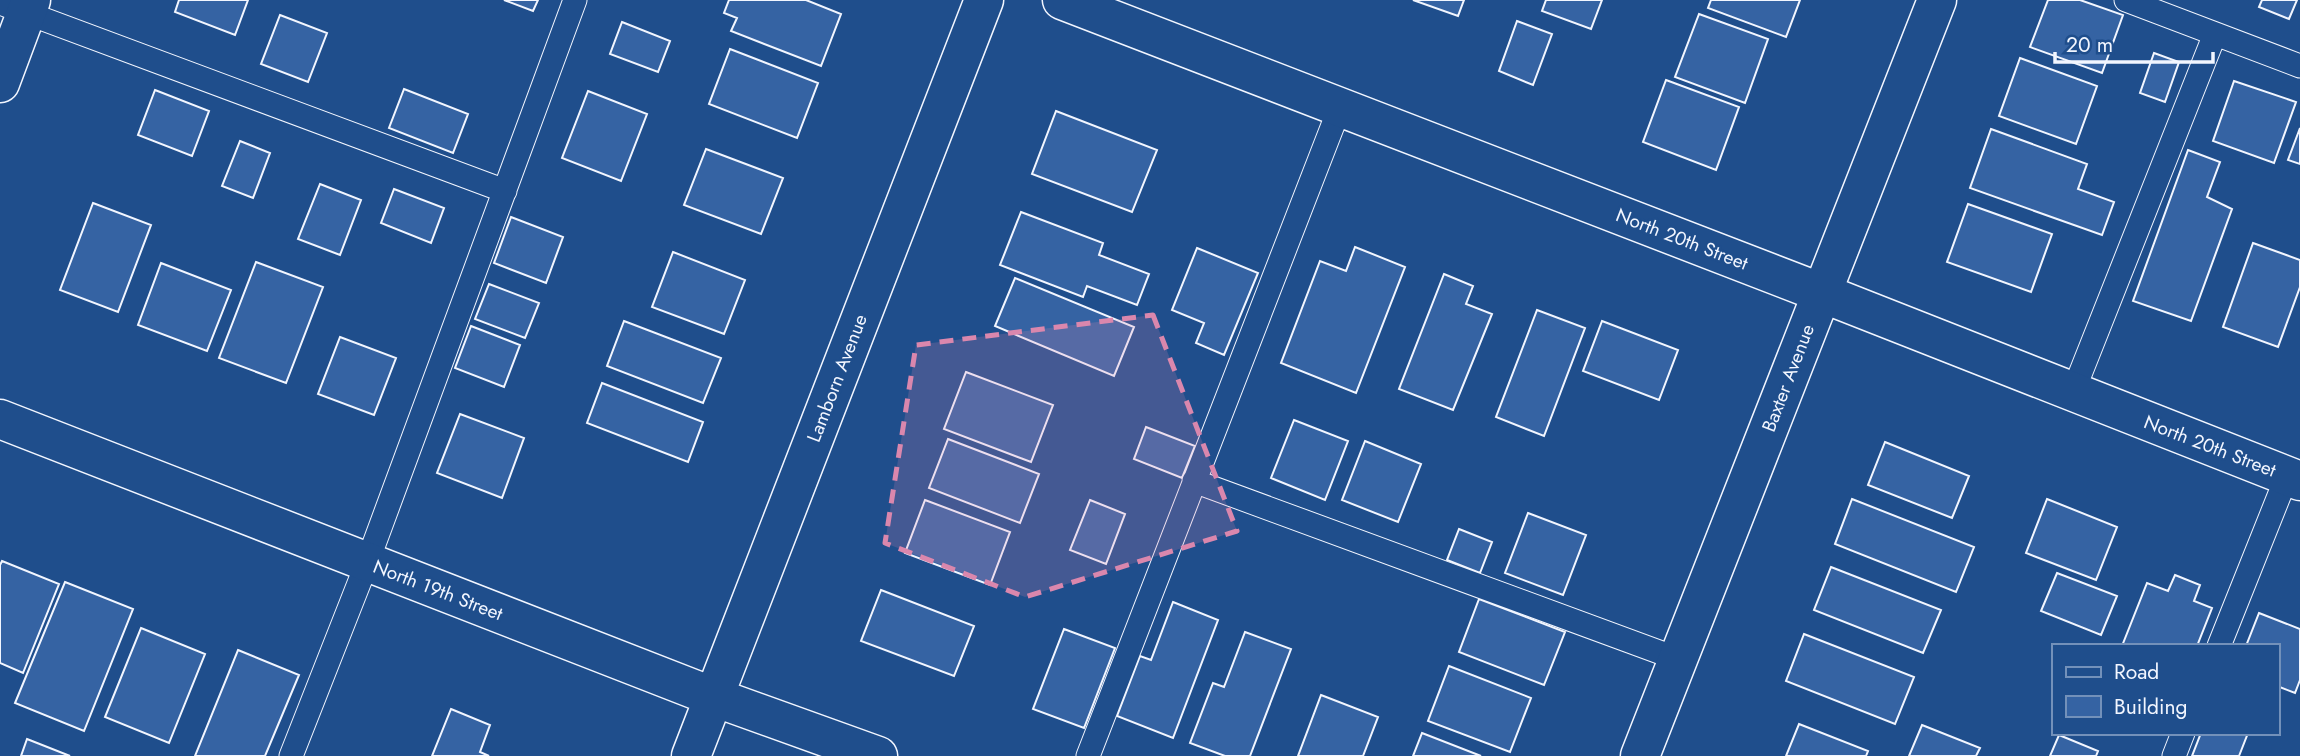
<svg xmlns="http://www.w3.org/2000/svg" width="2300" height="756" font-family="Jost,sans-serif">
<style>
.building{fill:#3563a3;stroke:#f2f6ff;stroke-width:2}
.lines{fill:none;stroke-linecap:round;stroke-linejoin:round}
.service-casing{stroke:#f2f6ff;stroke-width:25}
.minor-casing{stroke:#f2f6ff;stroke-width:41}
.service{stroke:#1f4e8c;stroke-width:23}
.minor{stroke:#1f4e8c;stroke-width:38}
.marked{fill:#da87ad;fill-opacity:0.2;stroke:#da87ad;stroke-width:5;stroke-dasharray:14 9;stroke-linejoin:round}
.labels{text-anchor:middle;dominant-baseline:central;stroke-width:5;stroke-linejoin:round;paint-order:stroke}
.street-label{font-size:19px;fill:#f2f6ff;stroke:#1f4e8c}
</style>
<rect width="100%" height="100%" fill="#1f4e8c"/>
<path class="building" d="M179,0H248L235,35L175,12Z
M504,0H538L533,11Z
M729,0H806L841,14L821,66L731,31L737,18L724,13Z
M1413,0H1464L1458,16Z
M1546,0H1602L1591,29L1542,11Z
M1711,0H1800L1786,37L1708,8Z
M2048,0H2080L2123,15L2102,73L2030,47Z
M2262,0H2297L2289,19L2259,7Z
M1699,14L1768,39L1745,103L1675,77Z
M280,15L327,33L308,82L261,64Z
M1517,21L1552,34L1533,85L1499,71Z
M622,22L670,41L658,72L610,54Z
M730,49L818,83L797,138L709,104Z
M2154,53L2179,62L2165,102L2140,93Z
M2020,58L2097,86L2076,144L1999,116Z
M1666,80L1739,107L1716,170L1643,142Z
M2234,81L2296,102L2274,163L2213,141Z
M404,89L468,114L453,153L389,128Z
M155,90L209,111L192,156L138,135Z
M588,91L647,114L621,181L562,158Z
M1056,111L1157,150L1132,212L1032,174Z
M2300,128V164L2288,160Z
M1991,129L2087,164L2078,189L2114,202L2102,235L1970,188Z
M240,141L270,153L253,198L222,186Z
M706,149L783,178L761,234L684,205Z
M2188,150L2220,162L2207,197L2232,209L2191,321L2133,301Z
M320,184L361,200L340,255L298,239Z
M394,189L444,208L431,243L381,223Z
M93,203L151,225L118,312L60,290Z
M1968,204L2052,234L2031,292L1947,262Z
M1021,212L1103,243L1099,255L1149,274L1137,305L1087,286L1083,297L1000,265Z
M511,217L563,237L546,283L494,263Z
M2253,243L2300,260V287L2278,347L2223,327Z
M1355,247L1405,267L1356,393L1281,363L1320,261L1346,271Z
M1197,248L1258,273L1224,355L1196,343L1204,323L1172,310Z
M673,252L745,280L724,334L652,307Z
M256,262L323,287L286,383L219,358Z
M161,263L231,290L207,351L138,325Z
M1444,274L1473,286L1466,304L1492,314L1453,410L1399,389Z
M1015,278L1134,327L1114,376L995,326Z
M489,284L539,303L525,338L475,319Z
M1537,310L1585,328L1544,436L1496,417Z
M624,321L721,358L703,403L607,366Z
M1602,321L1678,350L1659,400L1583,371Z
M471,326L520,345L504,387L455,368Z
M340,337L396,358L374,415L318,394Z
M966,372L1053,405L1031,462L944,429Z
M602,383L703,422L688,462L587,423Z
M460,414L524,438L502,498L437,473Z
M1294,420L1348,441L1325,500L1271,478Z
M1146,427L1195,446L1182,478L1134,459Z
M948,439L1039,474L1020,523L929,488Z
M1365,441L1421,464L1398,522L1342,500Z
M1885,442L1969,476L1952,518L1868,485Z
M1852,499L1974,547L1956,592L1835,544Z
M2047,499L2117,527L2096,580L2026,553Z
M925,500L1010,532L990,585L905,553Z
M1090,500L1125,514L1106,564L1070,550Z
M1528,513L1586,535L1563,595L1505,573Z
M1459,529L1492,542L1480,573L1447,560Z
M2,561L59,584L23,673L0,663V565Z
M1831,567L1941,610L1923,653L1814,610Z
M2057,573L2117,596L2101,635L2041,611Z
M2175,575L2200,585L2194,601L2212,608L2197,646H2122L2147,583L2168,591Z
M65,582L133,609L84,731L15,703Z
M881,590L974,626L954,676L861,641Z
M1479,599L1565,632L1544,685L1459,652Z
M1173,602L1218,620L1173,738L1117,716L1140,656L1151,660Z
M2259,613L2300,629V680L2295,693L2277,686V646H2246Z
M141,628L205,654L169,743L105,717Z
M1064,629L1115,648L1084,728L1033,709Z
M1245,632L1291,649L1250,756H1225L1190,743L1213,683L1224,687Z
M1804,634L1914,677L1895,724L1786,681Z
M238,650L299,675L265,756H195Z
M1449,666L1531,698L1510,752L1428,721Z
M1321,695L1378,717L1363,756H1298Z
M451,709L490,725L480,752L489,756H432Z
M1799,724L1868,751L1866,756H1786Z
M1922,725L1980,748L1976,756H1909Z
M1422,733L1481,756H1413Z
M2201,733H2248L2239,756H2192Z
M2059,735L2098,751L2096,756H2050Z
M27,739L70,756H21Z"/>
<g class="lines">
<defs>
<path id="service" d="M2126,0L2300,66
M0,3L505,191
M2073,392L2215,34
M1194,481L1678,659
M2219,646L2287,476
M291,756L367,563L575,0
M1088,756L1340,107
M2174,756L2183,733"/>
<path id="minor" d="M1062,0L1822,293L2300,481
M0,83L31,0
M0,419L714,697L878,756
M691,756L984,0
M1640,756L1937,0"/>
</defs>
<use href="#service" class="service-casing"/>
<use href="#minor" class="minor-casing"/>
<use href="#service" class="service"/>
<use href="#minor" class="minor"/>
</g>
<path class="marked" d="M1153,315L1237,531L1025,597L885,543L916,345Z"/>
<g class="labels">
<g class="street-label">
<text transform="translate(1682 239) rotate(21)">North 20th Street</text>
<text transform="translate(837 378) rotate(-69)">Lamborn Avenue</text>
<text transform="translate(1788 378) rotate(-69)">Baxter Avenue</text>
<text transform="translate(2210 446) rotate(21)">North 20th Street</text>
<text transform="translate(438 590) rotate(21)">North 19th Street</text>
</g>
</g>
<rect x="2052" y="644" width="228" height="91" fill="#1f4e8c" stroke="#7391ba" stroke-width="2"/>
<rect x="2066" y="667" width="35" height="10" fill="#1f4e8c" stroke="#7391ba" stroke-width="2"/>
<text x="2114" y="679" font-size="21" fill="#f2f6ff">Road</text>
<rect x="2066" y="696" width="35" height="21" fill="#3563a3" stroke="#7391ba" stroke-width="2"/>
<text x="2114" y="714" font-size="21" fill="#f2f6ff">Building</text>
<path d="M2055 52v10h158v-10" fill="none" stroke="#f2f6ff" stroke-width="3.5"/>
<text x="2066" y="52" font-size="21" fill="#f2f6ff" stroke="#1f4e8c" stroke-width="5" paint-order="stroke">20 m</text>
</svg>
